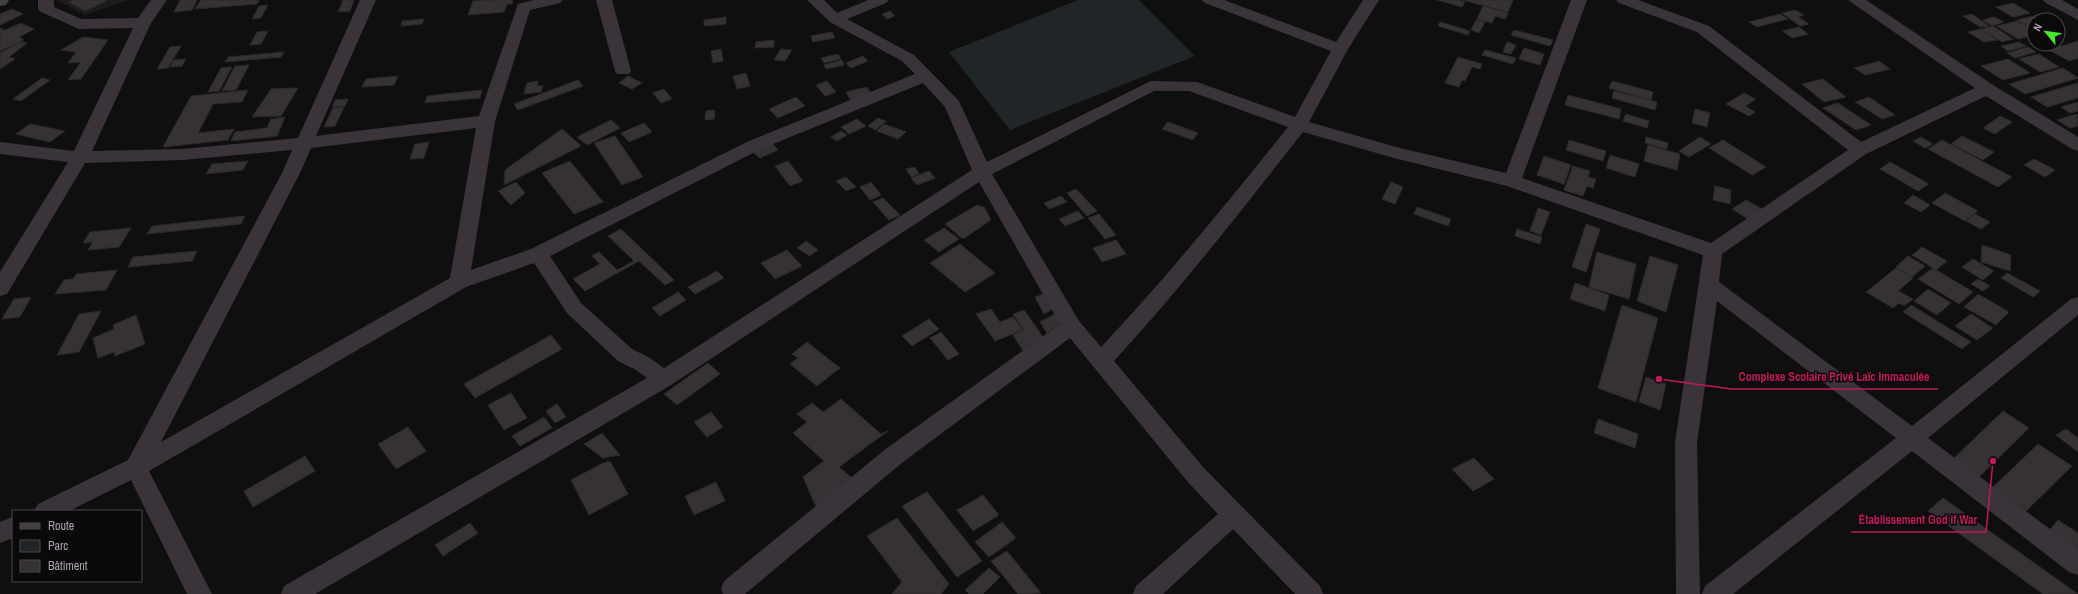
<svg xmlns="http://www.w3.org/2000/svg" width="2078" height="594" font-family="'Archivo Narrow',sans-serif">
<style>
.built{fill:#1d1b1d}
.green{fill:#202527}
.building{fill:#353135;stroke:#2c292b}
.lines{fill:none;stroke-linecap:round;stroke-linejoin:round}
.street{fill:#3a343a;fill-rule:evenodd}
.secondary{fill:#443e45;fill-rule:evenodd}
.leader{fill:none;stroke:#c2185b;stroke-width:1.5}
.callout-dot{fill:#c2185b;stroke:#0b0a0b;stroke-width:1.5}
.callout-label{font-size:12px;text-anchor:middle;font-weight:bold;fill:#c2185b;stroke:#0b0a0b;stroke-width:3;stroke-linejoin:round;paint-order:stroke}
</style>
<rect width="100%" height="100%" fill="#100f10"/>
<path class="built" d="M56,0H128L85,15Z"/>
<path class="green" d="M1078,0H1139L1195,56L1010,130L949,52Z"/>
<path class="building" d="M73,0H105L106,1L85,11L68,2Z
M180,0H197L192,10L174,12Z
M201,0H259L257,4L195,9Z
M343,0H354L350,11L338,12Z
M492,0H513L512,4H507L504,12L468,15L473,1Z
M1437,0H1459L1465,2L1462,7Z
M1463,0H1513L1508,12Z
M2013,3L2030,13L2013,17L1996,7Z
M268,5L261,18L252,19L259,6Z
M1483,6L1508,13L1505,19L1495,16L1492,23L1477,19Z
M12,9L23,14L0,25V14Z
M1795,10L1804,15L1798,17L1809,24L1800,26L1782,13Z
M890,11L895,16L887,19L882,14Z
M1780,14L1788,19L1757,27L1749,22Z
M1972,14L1989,26L1980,27L1963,16Z
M2037,15L2046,20H2034V30L2017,20Z
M726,17V24L704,26V20Z
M1994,17L2004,22L1992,26L1983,20Z
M424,19L422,24L401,26L402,21Z
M1476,20L1485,22L1479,33L1471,30Z
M2017,21L2034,31V35L2018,39L1997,26Z
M1440,22L1470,31L1468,35L1438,26Z
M21,23L34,29L19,37L24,40L0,51V28L5,30Z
M1993,26L2013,39L2002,42L1981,29Z
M1799,27L1808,34L1792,38L1783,31Z
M1981,29L1997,40L1984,42L1968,32Z
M1514,30L1553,40L1550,46L1511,35Z
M268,31L261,44L250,45L257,32Z
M832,32L835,38L813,42L811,36Z
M83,37L108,40L81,79L68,80L81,62L68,63L76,52L61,50Z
M774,40V47L755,48L756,42Z
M2078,41V58L2069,61L2049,50Z
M20,42L27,43L9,57L15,59L0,69V53Z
M1507,42L1516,45L1511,54L1503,52Z
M2019,42L2026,46L2008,51L2001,46Z
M181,46L168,68L157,69L170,47Z
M2028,47L2036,52L2015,58L2007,53Z
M1524,48L1544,54L1540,65L1519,59Z
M721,49L723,61L713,63L711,51Z
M781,49L792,50L785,61L774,60Z
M1485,50L1516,58L1513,64L1482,55Z
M284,52L281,57L225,62L228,57Z
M838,54L841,59L824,63L821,58Z
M2039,54L2059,67L2040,72L2019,59Z
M863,56L868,61L851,68L846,63Z
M1458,57L1482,64L1480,69L1472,67L1465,81L1462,80L1459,87L1445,83Z
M186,59L182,66L170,67L174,60Z
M2008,59L2030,73L2003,80L1981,66Z
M842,60L844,65L826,69L824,65Z
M1879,61L1890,69L1865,75L1854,68Z
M249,65L236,90L222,91L235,66Z
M232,67L219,91L208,92L221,68Z
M2063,68L2078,78L2025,94L2009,84Z
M746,73L750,86L737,89L733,76Z
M398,76L394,85L362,87L366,79Z
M628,76L642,83L632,89L619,83Z
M42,78L50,80L21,101L13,99Z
M1823,79L1846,97L1824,102L1802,84Z
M578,80L583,86L518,110L514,104Z
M538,81L537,86H543L541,92L524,94L527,83Z
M827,81L836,92L825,96L816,85Z
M1612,81L1653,92L1651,100L1609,88Z
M2078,83V98L2047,107L2031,97Z
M867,87L872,96L851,101L846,92Z
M298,88L281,116L252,117L271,89Z
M664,89L672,99L661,103L653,93Z
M248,90L242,102L213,104L198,133L234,129L228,140L163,147L191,96Z
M482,90L480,98L425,103L427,96Z
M1614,91L1657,102L1655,110L1612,98Z
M1744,93L1756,99L1745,106L1755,112L1749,116L1726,104Z
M1568,95L1621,109L1619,119L1565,105Z
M796,97L805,106L778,118L769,109Z
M1869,97L1895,115L1882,119L1855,102Z
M348,99L345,106L332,107L335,100Z
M2078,102V111L2070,113L2061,107Z
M1838,103L1871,125L1856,130L1823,108Z
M344,107L335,126L324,127L333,108Z
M1695,109L1710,113L1707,127L1692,123Z
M715,110L714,119L705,120L706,111Z
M1626,114L1649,121L1647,128L1623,121Z
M2077,114L2078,126L2070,128L2057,120Z
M2000,116L2012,122L1995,134L1983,128Z
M285,117L277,136L231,141L235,132L267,128L271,119Z
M878,118L886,121L876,130L868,126Z
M857,119L866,126L849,134L841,127Z
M611,120L620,128L587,145L577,137Z
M1168,122L1198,133L1193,140L1162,129Z
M644,123L652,132L629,142L621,133Z
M30,124L65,131L50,142L16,134Z
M884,124L906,132L898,139L877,131Z
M562,129L581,146L504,185L505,170Z
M841,131L847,135L837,141L831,137Z
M615,136L643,177L622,185L594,143Z
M1962,136L1994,152L1983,160L1951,144Z
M1646,137L1668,143L1667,149L1645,143Z
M1700,137L1711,144L1689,157L1679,151Z
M1921,137L1933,144L1925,148L1913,141Z
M1569,140L1606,151L1603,161L1566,150Z
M1723,140L1766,167L1752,175L1709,148Z
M1942,140L2012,177L1998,187L1928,149Z
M429,142L424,158L410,159L415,144Z
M772,143L778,150L760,158L753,152Z
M1648,145L1680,154L1677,170L1644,161Z
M1610,155L1639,164L1635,177L1606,168Z
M1544,156L1571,165L1564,184L1537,175Z
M2034,159L2055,170L2045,177L2024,165Z
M248,161L243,170L206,174L212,164Z
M570,161L603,202L574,214L542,173Z
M788,161L803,181L790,186L775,166Z
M1890,162L1929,184L1918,191L1880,169Z
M1573,166L1590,171L1588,177L1596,179L1593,188L1587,186L1583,196L1564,190Z
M915,167L919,174L911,177L906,169Z
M929,171L935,178L917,185L911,178Z
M846,177L856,187L846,191L836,181Z
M516,182L525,193L511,205L498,191Z
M871,182L881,195L870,200L860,187Z
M1391,182L1403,187L1395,204L1382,199Z
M1715,186L1731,190L1730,204L1713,200Z
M1076,189L1097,211L1087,216L1067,193Z
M1945,193L1978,211L1965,221L1932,203Z
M1913,195L1930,205L1921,212L1904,203Z
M1061,196L1067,202L1049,209L1044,203Z
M883,198L900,215L889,220L873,202Z
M1746,200L1762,209L1748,219L1732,209Z
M977,205L984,207L991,220L963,239L945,224Z
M1417,207L1451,219L1448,226L1414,214Z
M1538,208L1550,212L1541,235L1530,231Z
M1078,211L1084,218L1065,226L1059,219Z
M1099,214L1116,235L1105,239L1088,218Z
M1975,214L1990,222L1981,229L1966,221Z
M245,216L241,224L147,234L152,226Z
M1586,224L1600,229L1586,272L1572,267Z
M131,228L119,247L88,250L93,242L83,243L90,232Z
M944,228L959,239L939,252L924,240Z
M621,229L666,272L674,280L665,285L639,261L585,291L573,279L600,264L592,256L599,252L617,270L634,261L608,236Z
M1517,229L1542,237L1540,244L1515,236Z
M1116,240L1126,254L1102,262L1093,248Z
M806,241L818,250L810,256L797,248Z
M960,244L995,273L965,292L930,263Z
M1982,245L2011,255L2010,271L1981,262Z
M1922,247L1947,261L1936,270L1912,255Z
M787,250L802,266L775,279L761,263Z
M197,251L192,261L128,267L133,257Z
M1597,252L1636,264L1629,299L1589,287Z
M1650,256L1678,265L1666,312L1637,301Z
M1908,256L1925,266L1912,277L1896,267Z
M1973,259L1994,271L1983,280L1962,267Z
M1896,268L1913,278L1898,291L1913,299L1904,306L1899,303L1893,308L1866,292Z
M1933,268L1973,292L1959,304L1918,279Z
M117,270L106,290L55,294L64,280L73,279L76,274Z
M717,271L724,278L695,294L688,287Z
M2007,273L2040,291L2033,297L2001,278Z
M1978,279L1990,286L1983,291L1971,284Z
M1575,283L1609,295L1605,311L1570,299Z
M1928,289L1951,303L1937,315L1914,301Z
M678,292L686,300L660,316L652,308Z
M1046,293L1055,308L1044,314L1035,297Z
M1978,294L2009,312L1996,325L1964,307Z
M31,297L20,317L2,319L14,299Z
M1622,305L1658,318L1636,402L1598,388Z
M1911,305L1971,342L1962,349L1903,312Z
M991,309L1000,322L1013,317L1023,330L995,341L976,314Z
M1024,310L1043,337L1023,351L1013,335L1024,330L1013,314Z
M101,311L79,352L57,355L79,314Z
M1059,312L1063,321L1047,333L1040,322Z
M1971,314L1993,328L1977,340L1955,326Z
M136,315L145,344L115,356L114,352L98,358L93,338L114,329L113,325Z
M929,319L939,329L912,346L902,336Z
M941,332L959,354L948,360L930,338Z
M551,335L562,349L475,398L464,384Z
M807,342L840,368L817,386L790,364L798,358L792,354Z
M708,363L720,374L677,405L664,394Z
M1646,377L1666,384L1660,410L1639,402Z
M511,393L527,418L504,430L488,405Z
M841,399L881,434L888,431L839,467L853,479L816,507L803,477L824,461L793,433L807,422L797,414L812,403L823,412Z
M557,404L566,417L555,423L546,411Z
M2003,411L2029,428L1978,478L1952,460Z
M711,412L723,427L707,437L694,422Z
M544,417L552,428L520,446L512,436Z
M1598,419L1638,434L1635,448L1594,433Z
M408,427L426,451L396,469L378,444Z
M2066,429L2078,438V452L2056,435Z
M602,433L620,455L603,458L584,444Z
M2038,444L2072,466L2026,511L1992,488Z
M305,456L315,471L253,507L244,491Z
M1474,458L1494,479L1473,491L1452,469Z
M610,461L628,494L589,515L571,480L603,463Z
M716,482L725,501L694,515L685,496Z
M927,492L982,561L957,577L902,506Z
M983,495L999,515L973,531L957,510Z
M1943,498L2078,594H2043L1928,511Z
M897,518L949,584L941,594H892L902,582L867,536Z
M2058,520L2078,533V553L2047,533Z
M1002,522L1016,538L989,557L975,542Z
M470,523L478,533L443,556L435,545Z
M1007,551L1041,593L1018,594L991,561Z
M989,568L1000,577L983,594H969L965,590Z"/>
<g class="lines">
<path class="street" d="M38,0H54V7L81,19L138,18L151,0H167L151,23L92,151L183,149L298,138L360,0H376L316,136L479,116L518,4L534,0H563L560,3L530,10L495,121L471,270L531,249L749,141L915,74L902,61L830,22L807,0H824L837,13L868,0H889L886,3L847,19L914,55L959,101L987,162L1151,81L1197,82L1295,117L1331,51L1205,3L1202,0H1224L1336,42L1363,0H1379L1348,49L1309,122L1396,147L1506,173L1571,0H1587L1522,178L1711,243L1848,150L1697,32L1619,3L1616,0H1638L1709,26L1861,142L1975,88L1848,0H1866L1993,85L2078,137V151L2072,149L1986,96L1866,154L1722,254L1719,282L1912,426L2071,299L2078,297V315L1928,438L2078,550V575L2069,572L1912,451L1733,594H1702L1705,586L1896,438L1717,301L1697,442L1700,594H1676L1675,442L1703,255L1507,186L1394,158L1303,132C1242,210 1181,288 1114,361L1203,467L1320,586L1323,594H1295L1233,529L1163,594H1133L1136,586L1218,514L1187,481L1070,338L903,462L745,594H723L721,589L724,581L887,448L1060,324L979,182L671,385L315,594H281L284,586L647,378L636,370L618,361L567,313L534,263L466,287L149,471L212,594H187L131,480L69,511H34L38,504L128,460L282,173L292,150L183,160L85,163L7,294L0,296V272L68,162L0,154V142L74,151L133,28L79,29L41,12L38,9ZM923,83L945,107L972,170L664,368L650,358L632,349L581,303L550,256L761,149ZM1154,91H1189L1288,127C1228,202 1167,277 1101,347L1079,321L992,174ZM476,128L450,278L161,442L300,173L311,148Z
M596,0H612L631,71L629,74H617L615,71Z
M2043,0H2062L2078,9V20L2046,3Z
M13,517V538L0,543V522Z"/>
<path class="secondary" d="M0,0H9L6,5L0,6Z"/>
</g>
<path class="leader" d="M1659 379L1731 389H1938M1993 461L1986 532H1851"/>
<g class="callout-dot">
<circle cx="1659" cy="379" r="4"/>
<circle cx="1993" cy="461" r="4"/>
</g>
<g class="callout-label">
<text x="1834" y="381">Complexe Scolaire Privé Laïc Immaculée</text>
<text x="1918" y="524">Établissement God if War</text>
</g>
<rect x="12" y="510" width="130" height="72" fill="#0b0a0b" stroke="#4d464d"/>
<rect x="20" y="523" width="20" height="6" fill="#443e45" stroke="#4d464d"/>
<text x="48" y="530" font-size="12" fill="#afa0b1">Route</text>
<rect x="20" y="540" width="20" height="12" fill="#202527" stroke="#4d464d"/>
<text x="48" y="550" font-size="12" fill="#afa0b1">Parc</text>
<rect x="20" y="560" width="20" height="12" fill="#353135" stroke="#4d464d"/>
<text x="48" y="570" font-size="12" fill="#afa0b1">Bâtiment</text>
<g transform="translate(2046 32) rotate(299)"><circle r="19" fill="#0b0a0b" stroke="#4d464d"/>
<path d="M0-3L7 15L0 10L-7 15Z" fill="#49e82f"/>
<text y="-6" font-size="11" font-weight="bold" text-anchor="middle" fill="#afa0b1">N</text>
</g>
</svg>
